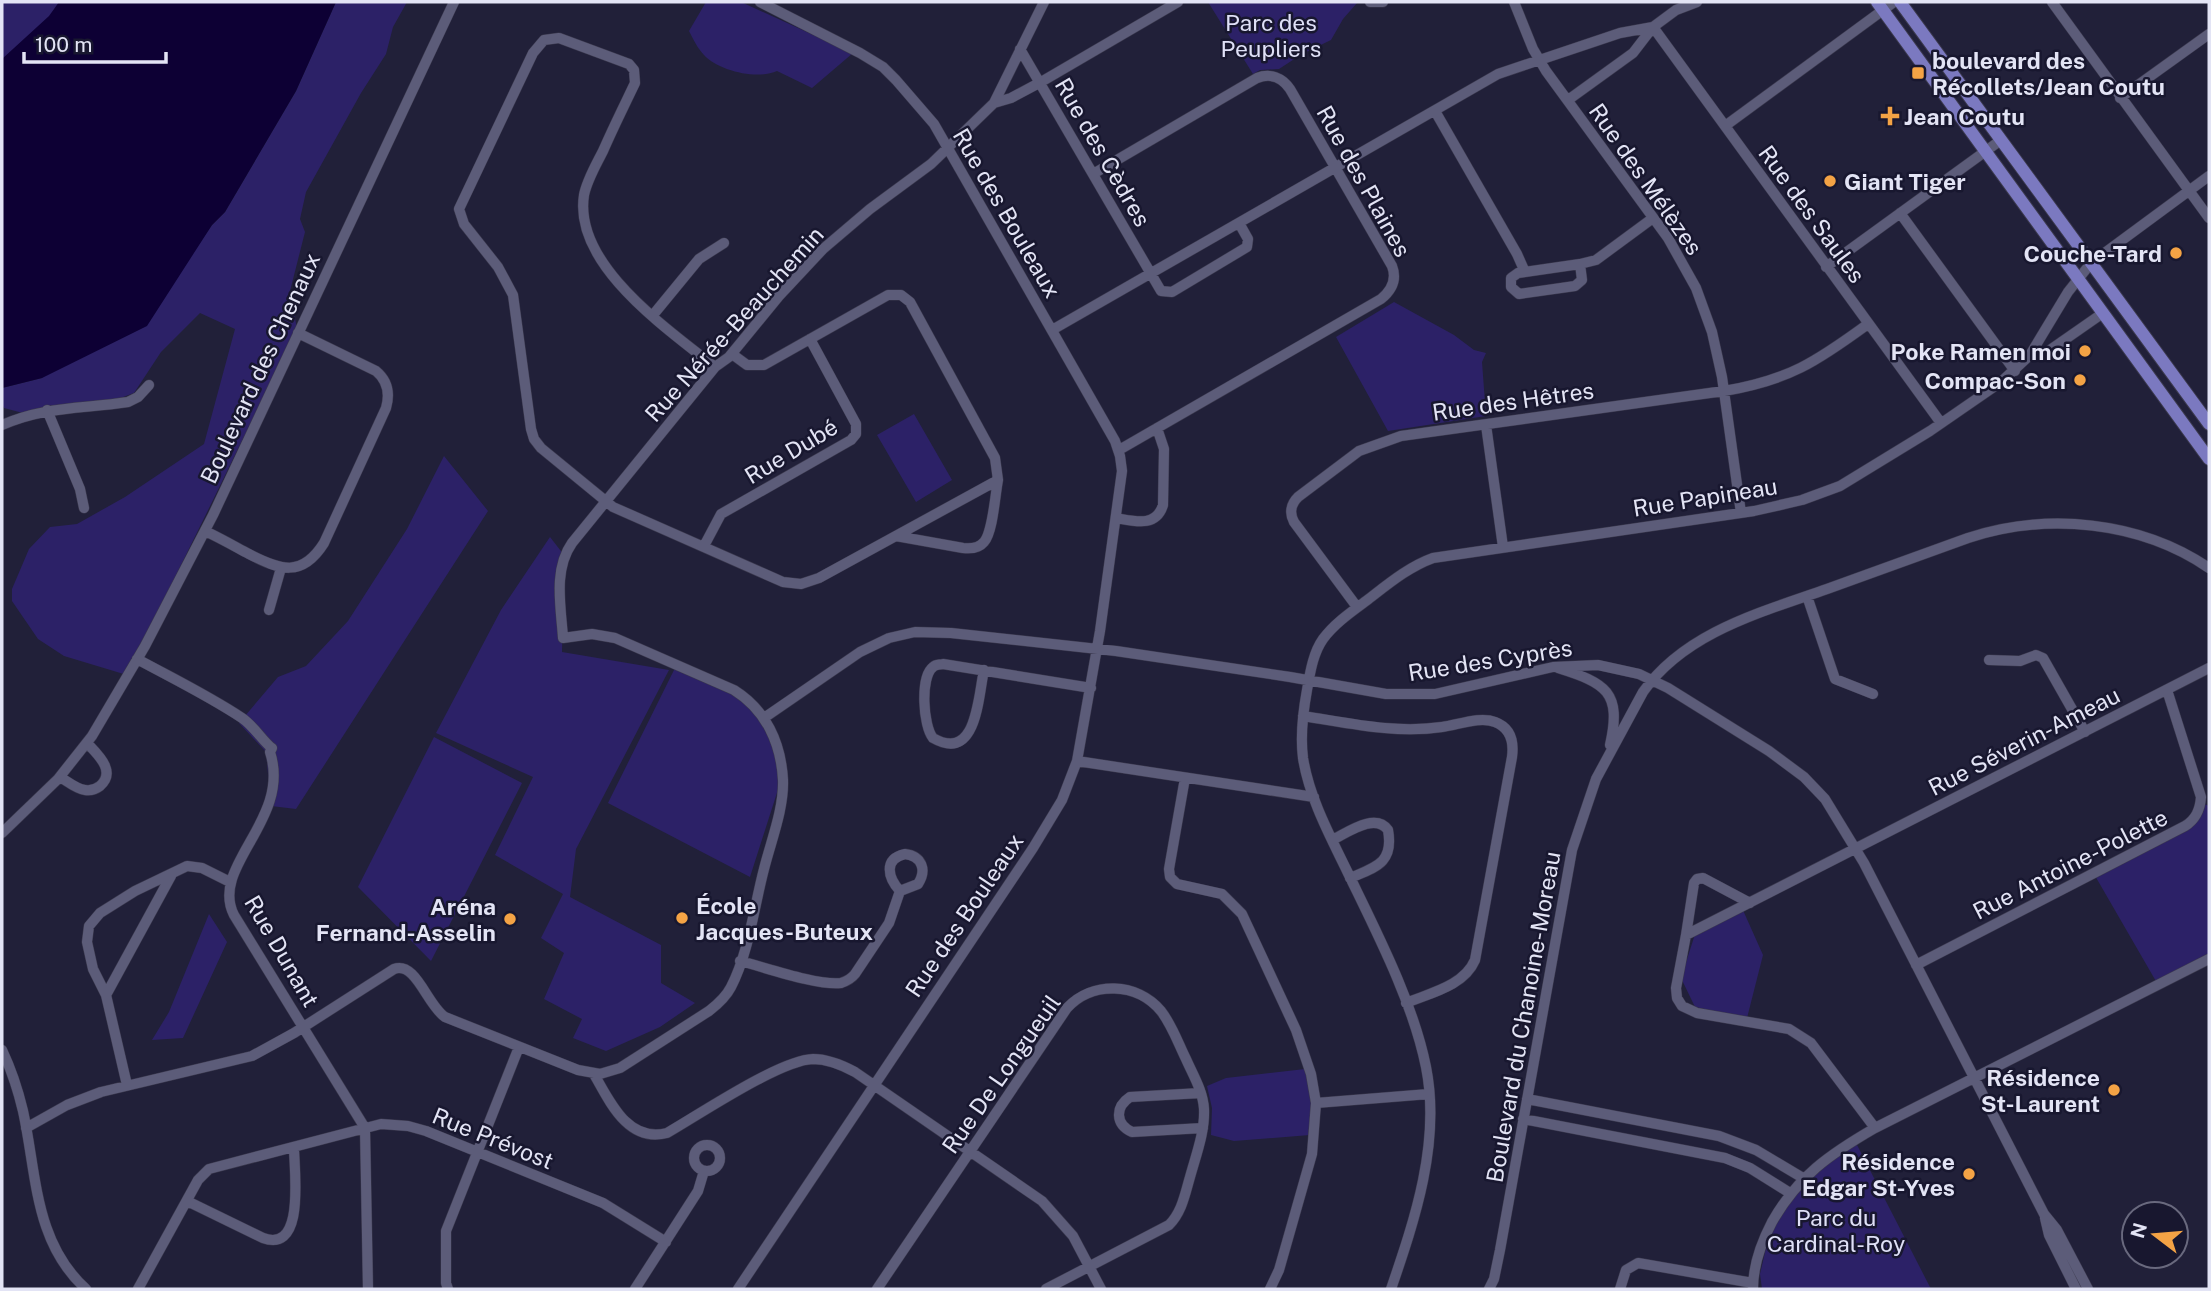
<svg xmlns="http://www.w3.org/2000/svg" width="2211" height="1291" font-family="'Public Sans',sans-serif">
<style>
.green{fill:#2c2167}
.water{fill:#0d0034}
.lines{fill:none;stroke-linecap:round;stroke-linejoin:round}
.minor-casing{stroke:#3b394e;stroke-width:11}
.major-casing{stroke:#3b394e;stroke-width:14}
.minor{stroke:#5c5c79;stroke-width:10}
.major{stroke:#7b79c0;stroke-width:12}
.poi-dot{fill:#f4a345;stroke:#18172f;stroke-width:2.5}
.labels{text-anchor:middle;dominant-baseline:central;stroke-width:5;stroke-linejoin:round;paint-order:stroke}
.park-label{font-size:23px;fill:#dfe0f7;stroke:#18172f}
.poi-label{font-size:23px;font-weight:bold;fill:#e3e4f5;stroke:#18172f;text-anchor:end}
.street-label{font-size:23px;fill:#e3e4f5;stroke:#18172f}
</style>
<rect width="100%" height="100%" fill="#212039"/>
<path class="green" d="M2,2H69L2,65Z
M336,2H407L393,27L386,54L361,93L306,192L300,219L305,232L290,291L297,329L127,675L64,656L38,639L12,601V589L29,549L50,527L77,524L125,497L204,444L235,329L200,313L161,352L134,393L88,410L38,417L4,408L2,404V388L42,378L187,261L212,225L225,212L296,91Z
M706,2H741L853,53L812,88L777,71C757,80 719,71 704,55C698,49 693,39 689,31Z
M1208,2H1355L1357,3L1343,19L1331,40L1302,54L1279,69L1260,70L1253,74Z
M1394,302L1454,335L1474,350L1486,353L1482,362L1486,416L1388,431L1336,337Z
M914,414L952,480L916,502L877,435Z
M444,456L488,511L296,809L271,806L266,752L239,723L278,677L306,666L348,621L407,529Z
M550,537L564,555L562,652L669,670L576,849L570,897L661,945V983L695,1003L660,1027L606,1051L573,1038L582,1019L544,999L564,953L541,938L563,894L495,855L533,777L436,733L501,610Z
M676,666L724,685L769,718L783,774L750,877L608,803Z
M434,737L522,783L431,961L358,887Z
M2202,803L2209,806V958L2157,983L2094,874L2186,828Z
M1742,908L1763,955L1747,1018L1695,1007L1681,978L1697,928Z
M209,914L227,942L183,1038L152,1040L169,1012Z
M1305,1069L1311,1103L1310,1135L1234,1141L1211,1135L1212,1108L1207,1086L1226,1078Z
M1856,1143L1931,1289H1762L1760,1274L1768,1239L1794,1186Z"/>
<path class="water" d="M59,2H336L296,91L225,212L212,225L147,326L42,378L2,388V59L49,16Z"/>
<g class="lines">
<defs>
<path id="minor" d="M1370,2H1383
M1514,2L1533,49L1546,71L1668,238L1696,288L1712,332L1722,377L1741,513
M2052,2L2209,218
M1653,27L1941,423
M1020,49L1161,291L1172,292L1247,247L1248,239L1239,223
M2120,98L2209,34
M1568,100L1633,53L1653,27L1676,10L1697,2
M994,103L1011,98L1041,82L1178,2
M1435,111L1517,254L1525,272
M1725,126L1894,2
M1093,174L1257,78C1270,73 1282,77 1290,89L1392,266C1397,279 1392,290 1381,299L1119,450
M1900,213L2015,371
M1580,264L1582,280L1575,286L1519,294L1511,287V278L1518,273Z
M1580,264L1596,260L1653,218
M1826,267L2001,140
M653,315L699,259L724,243
M1052,330L1498,74L1620,33L1653,27
M2030,355L2047,352L2103,313
M715,367C668,329 573,265 584,195C587,180 596,165 603,151C613,128 624,106 635,83L634,70L629,64L559,38L544,40L533,53L459,209L464,224L498,267L513,295L531,429L534,439L541,448L613,507L783,582L801,584L819,578L998,480L995,458L910,302L901,295H888L764,365H747L732,354
M47,410L80,489L84,508
M2,425C45,406 83,409 128,402L138,397L149,385
M1486,425L1503,547
M1116,518C1134,521 1156,528 1163,505L1164,449L1157,428
M205,531C220,538 234,546 249,554C280,570 302,578 324,543L386,408C390,394 388,381 376,371L298,333
M896,536L963,548C971,549 979,548 984,542C993,532 995,495 998,480
M704,546L721,514L851,440L856,434V424L810,339
M1807,596L1835,679L1873,694
M1357,607L1294,522C1289,513 1291,504 1298,497L1359,451L1401,436L1724,391C1789,380 1816,362 1868,324
M269,610L281,568
M137,659C172,678 209,696 242,718C254,726 265,744 272,748L270,752C292,820 209,866 234,915L365,1128L368,1289
M1989,660L2020,661L2036,655L2043,658L2085,732
M1558,668C1606,683 1622,692 1610,745
M984,670C978,697 977,763 933,738C923,726 920,677 933,667C936,664 939,665 943,664L1091,688
M1303,716C1349,723 1395,734 1442,727C1458,725 1480,716 1495,722C1511,728 1514,742 1512,757L1475,960C1464,986 1430,993 1406,1003
M764,718L860,652L889,638L915,632L951,633L1116,651L1290,677L1386,694H1435L1553,667L1598,665L1639,674L1668,688L1769,751L1804,777L1825,799L1864,863L2044,1214L2057,1230L2088,1289
M1077,761L1314,797
M60,777C67,781 76,789 85,790C90,791 96,789 100,786C117,771 97,754 87,743
M1185,778L1169,869L1170,877L1177,884L1222,894L1242,914L1296,1030L1311,1074L1316,1103L1312,1154L1279,1270L1270,1289
M2,833L58,779L92,736L145,646L213,515L454,2
M1332,840C1347,833 1375,812 1388,830C1394,863 1376,867 1350,878
M905,854C922,856 927,870 918,884L900,891C888,878 883,859 905,854Z
M1686,935L1694,883L1697,879L1703,878L1750,903
M740,961C764,967 818,986 841,983C847,981 851,979 855,974L889,923L900,891
M1916,965L2185,826C2196,819 2200,810 2201,797L2167,690
M106,995L172,874
M2,1050C11,1069 18,1090 23,1111C37,1175 34,1242 86,1289
M594,1074C610,1102 628,1143 667,1133C700,1114 780,1060 813,1059C828,1059 842,1065 855,1072L1042,1201L1073,1236L1101,1289
M127,1085L106,995L93,969L87,942L89,926L100,913L135,891L187,866L202,868L230,882
M1201,1093L1130,1097C1115,1107 1115,1124 1132,1132L1203,1128
M1527,1099L1719,1136L1756,1150L1803,1178
M1316,1103L1429,1094
M1523,1119L1725,1158L1750,1168L1790,1193
M26,1128L67,1105L101,1092L252,1056L294,1033L394,969C416,961 427,1005 445,1017L578,1070L600,1074L620,1068L709,1011C718,1004 726,997 731,987C749,952 754,907 764,869C771,841 784,809 783,780C781,743 766,710 734,690L615,638L592,634L563,638C561,607 553,570 572,543L715,367L729,357L779,296L823,249L870,209L931,164L994,103L1044,2
M1875,1128L1811,1043L1789,1029L1697,1013L1682,1006L1677,998L1676,988L1686,935L2209,668
M694 1158a13 13 0 1 1 26 0a13 13 0 1 1-26 0Z
M187,1201L263,1238C306,1254 294,1170 294,1147
M2045,1218L2049,1235L2076,1289
M138,1289L198,1180L209,1169L381,1124L408,1126L426,1131L603,1203L666,1242
M448,1289L446,1283V1231L519,1047
M635,1289L698,1191L704,1171
M738,1289L1033,848L1062,800L1077,761L1100,631L1122,471L1120,456L1115,441L934,124L896,80L883,67L860,53L760,2
M877,1289L1067,1008C1092,981 1137,982 1161,1011C1172,1025 1178,1043 1186,1059C1193,1075 1203,1091 1204,1109C1205,1132 1196,1155 1190,1177C1185,1194 1182,1212 1169,1225L1046,1289
M1391,1289C1415,1219 1441,1142 1426,1067C1413,1002 1376,931 1347,871C1330,836 1309,797 1303,758C1300,735 1303,712 1307,690C1310,673 1313,653 1323,639C1334,624 1351,612 1366,601C1387,585 1408,567 1433,558L1754,511L1802,500L1840,486L1930,431L2001,382L2030,355L2068,292L2091,263L2209,176
M1489,1289L1494,1279L1500,1250L1572,850L1596,779L1643,692C1685,632 1762,612 1827,589C1874,572 1921,555 1968,538C2047,512 2140,521 2209,568
M1620,1289L1626,1270L1638,1263L1753,1283
M1753,1289C1753,1265 1761,1243 1772,1222C1798,1176 1830,1154 1875,1128L2209,959"/>
<path id="major" d="M1877,2L2209,459
M1900,2L2209,424"/>
</defs>
<use href="#minor" class="minor-casing"/>
<use href="#major" class="major-casing"/>
<use href="#minor" class="minor"/>
<use href="#major" class="major"/>
</g>
<g class="poi-dot">
<rect x="1911" y="66" width="14" height="14" rx="3.5"/>
<path d="M1886.5 105.5h7v7h7v7h-7v7h-7v-7h-7v-7h7z"/>
<circle cx="1830" cy="181" r="7"/>
<circle cx="2176" cy="253" r="7"/>
<circle cx="2085" cy="351" r="7"/>
<circle cx="2080" cy="380" r="7"/>
<circle cx="682" cy="918" r="7"/>
<circle cx="510" cy="919" r="7"/>
<circle cx="2114" cy="1090" r="7"/>
<circle cx="1969" cy="1174" r="7"/>
</g>
<g class="labels">
<g class="park-label">
<text x="1271" y="22">Parc des<tspan x="1271" dy="26">Peupliers</tspan></text>
<text x="1836" y="1217">Parc du<tspan x="1836" dy="26">Cardinal-Roy</tspan></text>
</g>
<g class="poi-label">
<text x="1932" y="60" text-anchor="start">boulevard des<tspan x="1932" dy="26">Récollets/Jean Coutu</tspan></text>
<text x="1904" y="116" text-anchor="start">Jean Coutu</text>
<text x="1844" y="181" text-anchor="start">Giant Tiger</text>
<text x="2162" y="253">Couche-Tard</text>
<text x="2071" y="351">Poke Ramen moi</text>
<text x="2066" y="380">Compac-Son</text>
<text x="696" y="905" text-anchor="start">École<tspan x="696" dy="26">Jacques-Buteux</tspan></text>
<text x="496" y="906">Aréna<tspan x="496" dy="26">Fernand-Asselin</tspan></text>
<text x="2100" y="1077">Résidence<tspan x="2100" dy="26">St-Laurent</tspan></text>
<text x="1955" y="1161">Résidence<tspan x="1955" dy="26">Edgar St-Yves</tspan></text>
</g>
<g class="street-label">
<text transform="translate(1103 152) rotate(60)">Rue des Cèdres</text>
<text transform="translate(1646 179) rotate(55)">Rue des Mélèzes</text>
<text transform="translate(1364 181) rotate(61)">Rue des Plaines</text>
<text transform="translate(1007 213) rotate(60)">Rue des Bouleaux</text>
<text transform="translate(1812 214) rotate(54)">Rue des Saules</text>
<text transform="translate(734 324) rotate(-48)">Rue Nérée-Beauchemin</text>
<text transform="translate(260 368) rotate(-65)">Boulevard des Chenaux</text>
<text transform="translate(1513 401) rotate(-8)">Rue des Hêtres</text>
<text transform="translate(791 451) rotate(-31)">Rue Dubé</text>
<text transform="translate(1705 497) rotate(-9)">Rue Papineau</text>
<text transform="translate(1490 660) rotate(-9)">Rue des Cyprès</text>
<text transform="translate(2024 741) rotate(-27)">Rue Séverin-Ameau</text>
<text transform="translate(2070 864) rotate(-27)">Rue Antoine-Polette</text>
<text transform="translate(964 915) rotate(-56)">Rue des Bouleaux</text>
<text transform="translate(282 951) rotate(60)">Rue Dunant</text>
<text transform="translate(1523 1017) rotate(-80)">Boulevard du Chanoine-Moreau</text>
<text transform="translate(1001 1074) rotate(-55)">Rue De Longueuil</text>
<text transform="translate(493 1138) rotate(22)">Rue Prévost</text>
</g>
</g>
<rect width="2211" height="1291" fill="none" stroke="#e3e4f5" stroke-width="7"/>
<g transform="translate(2155 1235) rotate(286)"><circle r="33" fill="#18172f" stroke="#69697e" stroke-width="2"/>
<path d="M0-5L12 26L0 18L-12 26Z" fill="#f4a345"/>
<text y="-10" font-size="19" font-weight="bold" text-anchor="middle" fill="#e3e4f5">N</text>
</g>
<path d="M24 52v10h142v-10" fill="none" stroke="#e3e4f5" stroke-width="3.5"/>
<text x="35" y="52" font-size="21" fill="#e3e4f5" stroke="#18172f" stroke-width="5" paint-order="stroke">100 m</text>
</svg>
